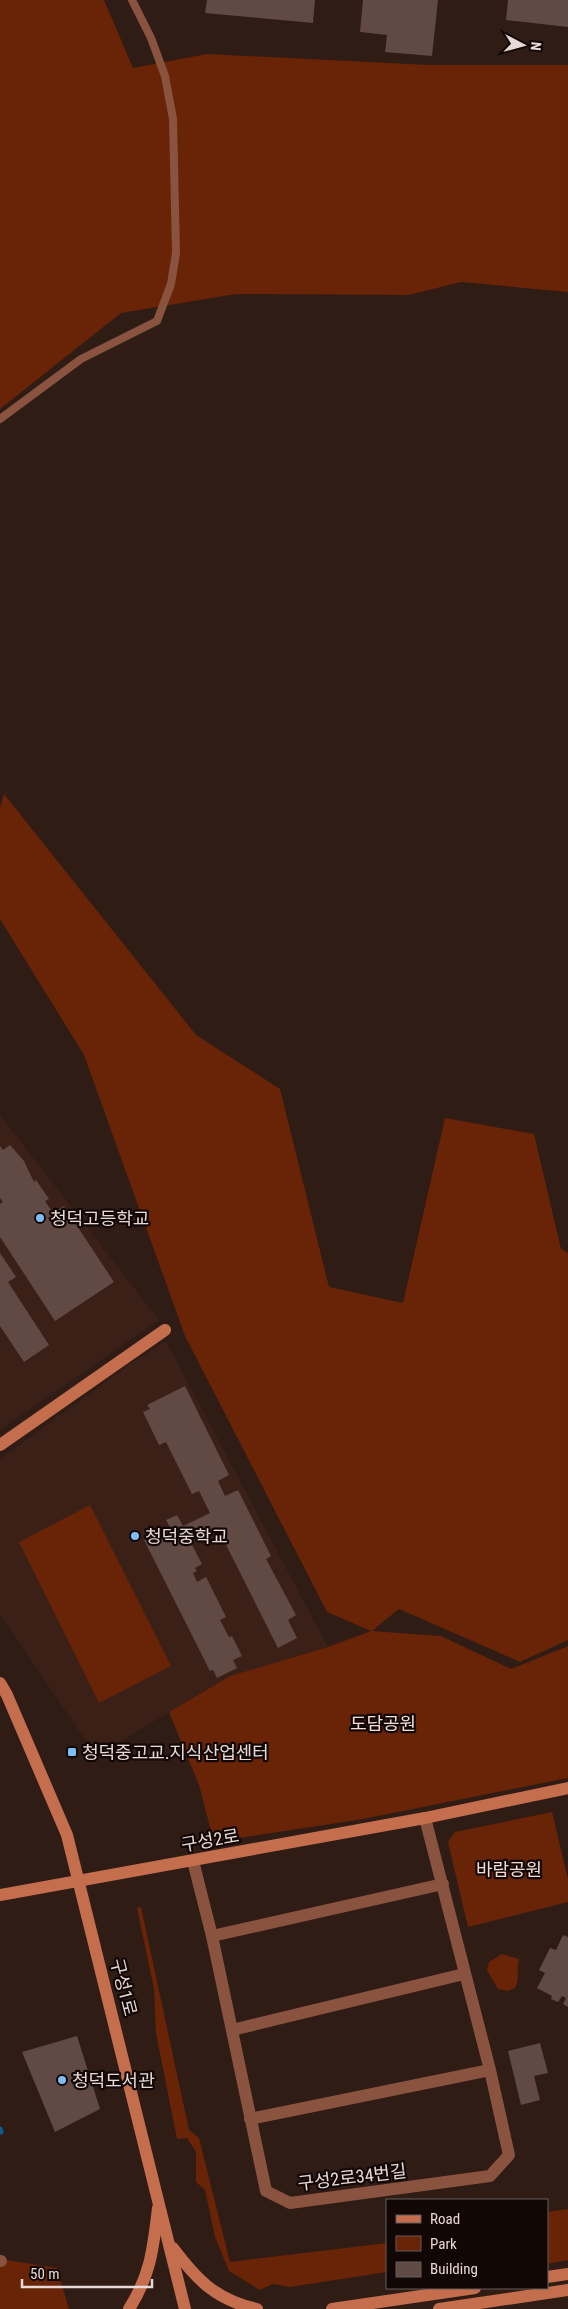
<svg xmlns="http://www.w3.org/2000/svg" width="568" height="2309" font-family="'Roboto Condensed','Noto Sans KR',sans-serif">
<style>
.built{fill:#3a2017}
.green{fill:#692306}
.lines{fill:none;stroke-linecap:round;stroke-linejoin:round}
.stream{stroke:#0e5b95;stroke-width:5}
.building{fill:#604a43}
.lane{stroke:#8a5340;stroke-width:8}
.street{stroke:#8a5340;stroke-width:12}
.secondary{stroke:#c56e4e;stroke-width:12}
.poi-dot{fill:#7ebdf9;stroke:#110806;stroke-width:2}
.labels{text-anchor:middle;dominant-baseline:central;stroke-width:4.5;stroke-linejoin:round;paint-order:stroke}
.poi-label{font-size:18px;fill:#e7d9d5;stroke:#110806;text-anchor:start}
.park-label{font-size:18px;fill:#f4dcd4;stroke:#110806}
.street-label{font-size:18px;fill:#e7d9d5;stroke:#110806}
</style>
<rect width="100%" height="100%" fill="#2f1c15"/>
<path class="built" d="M0,1115L159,1320L0,1430Z
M166,1341L328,1647L230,1676L96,1756L0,1614V1459L127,1366Z"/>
<path class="green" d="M0,0H104L133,68L207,54L429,65H568V292L461,282L409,295L236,294L121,313L0,409Z
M4,794L196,1035L280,1089L329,1287L403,1303L445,1118L534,1134L561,1249L568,1253V1640L520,1662L399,1609L372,1631L441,1636L511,1669L568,1646V1778L363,1819L214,1842L199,1785L169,1712L230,1676L328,1647L371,1631L327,1612L185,1336L84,1055L0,919V808Z
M90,1505L171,1666L99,1703L19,1542Z
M552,1812L568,1879V1902L468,1927L448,1842L455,1832Z
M141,1907L189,2130L199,2138L230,2262L387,2243V2272L290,2287L273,2284L260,2290L229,2271L215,2237L205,2190L196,2182V2152L187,2138L177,2139L156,2033L154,1989L137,1908Z
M502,1954L519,1959C516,1970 520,1979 515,1988L508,1991L498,1989L487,1970L489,1962Z
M568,2209V2260L547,2264V2212Z
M0,2259L57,2268L69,2309H0Z"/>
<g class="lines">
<path class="stream" d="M0,2129L1,2132"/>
</g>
<path class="building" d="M207,0H315L313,23L205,13Z
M363,0H438L432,56L385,52L387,35L360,32Z
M508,0H568V27L506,20Z
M10,1145L24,1161L34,1182L36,1180L49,1199L45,1201L53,1213L64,1206L114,1282L55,1321L0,1237V1204L3,1202L0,1198V1146L3,1150Z
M0,1253L16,1277L8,1282L49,1345L24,1362L0,1326Z
M185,1386L229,1475L218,1481L225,1496L238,1490L271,1556L266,1559L296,1615L288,1620L297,1638L278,1648L217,1527L190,1541L202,1564L195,1568L197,1571L193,1573L197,1582L206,1577L226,1617L220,1620L229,1637L232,1636L242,1656L233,1660L237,1668L217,1678L213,1670L210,1671L144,1540L170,1527L166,1520L177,1515L183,1526L210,1513L199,1491L192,1494L166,1442L159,1445L143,1412L150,1409L147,1405Z
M563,1935L568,1937V2007L563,2004L566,1998L562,1996L558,2002L551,1999L552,1996L537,1988L545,1973L539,1970L550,1948L556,1950Z
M77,2036L100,2109L55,2132L22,2052Z
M540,2043L548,2073L534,2076L540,2100L521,2105L508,2051Z"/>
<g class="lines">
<path class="lane" d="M0,419L81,359L157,321L171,284L176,253L173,119L165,76L151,38L132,0"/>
<path class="street" d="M193,1861L212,1936L266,2191L290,2203L490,2176L509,2155L490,2070L425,1818
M212,1936L443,1884
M232,2030L464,1974
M250,2119L490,2070
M0,2261H1"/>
<path class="secondary" d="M0,1445L165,1330
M0,1683L7,1695L67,1835L185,2309
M0,1895L425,1818L568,1788
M173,2248C197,2280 216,2300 257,2309
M547,2277L568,2274
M129,2309C151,2274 153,2249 158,2208
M332,2309L475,2288
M439,2309L568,2290"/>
</g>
<g class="poi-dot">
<circle cx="40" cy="1218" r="5"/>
<circle cx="135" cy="1536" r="5"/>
<rect x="67" y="1747" width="10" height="10" rx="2.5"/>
<circle cx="62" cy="2080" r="5"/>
</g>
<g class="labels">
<g class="poi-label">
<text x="50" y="1218">청덕고등학교</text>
<text x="145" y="1536">청덕중학교</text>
<text x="82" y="1752">청덕중고교.지식산업센터</text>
<text x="72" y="2080">청덕도서관</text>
</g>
<g class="park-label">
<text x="383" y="1723">도담공원</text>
<text x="509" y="1869">바람공원</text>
</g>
<g class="street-label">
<text transform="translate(210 1840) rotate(-10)">구성2로</text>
<text transform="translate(124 1987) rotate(76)">구성1로</text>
<text transform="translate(352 2177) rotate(-7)">구성2로34번길</text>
</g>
</g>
<rect x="386" y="2199" width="162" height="90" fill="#110806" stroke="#675c59"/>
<rect x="396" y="2215" width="25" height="8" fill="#c56e4e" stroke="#675c59"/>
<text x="430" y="2224" font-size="15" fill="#e7d9d5">Road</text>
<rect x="396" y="2236" width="25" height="15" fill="#692306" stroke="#675c59"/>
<text x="430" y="2249" font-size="15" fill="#e7d9d5">Park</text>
<rect x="396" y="2262" width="25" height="15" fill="#604a43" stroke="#675c59"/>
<text x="430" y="2274" font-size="15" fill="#e7d9d5">Building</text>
<g transform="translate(523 45) rotate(96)" stroke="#110806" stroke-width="4" paint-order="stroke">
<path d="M0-4L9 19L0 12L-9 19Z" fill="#e7d9d5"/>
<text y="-8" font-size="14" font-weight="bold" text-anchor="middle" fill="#e7d9d5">N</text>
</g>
<path d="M22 2279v8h130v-8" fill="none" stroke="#e7d9d5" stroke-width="2.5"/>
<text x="30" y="2279" font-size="15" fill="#e7d9d5" stroke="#110806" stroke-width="4" paint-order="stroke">50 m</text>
</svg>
